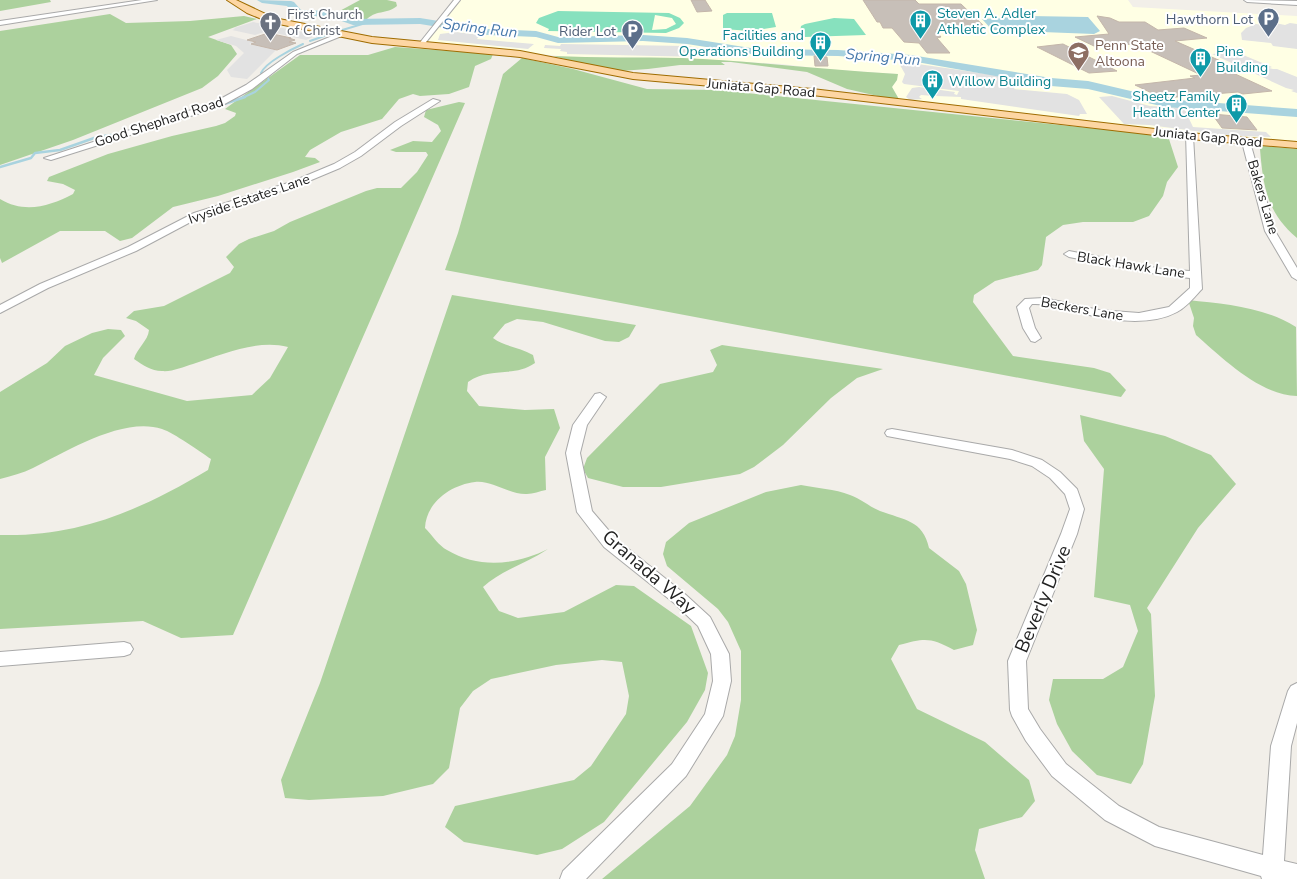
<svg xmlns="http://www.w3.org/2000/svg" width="1297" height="879" font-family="'Nunito Sans',sans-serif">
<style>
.education{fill:#ffffe4}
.forest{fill:#acd19d}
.pitch{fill:#87e1be;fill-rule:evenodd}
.parking{fill:#e2e2e2}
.water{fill:#a9d3df}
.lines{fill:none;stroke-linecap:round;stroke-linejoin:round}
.stream-far1{stroke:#a9d3df;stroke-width:2}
.stream{stroke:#a9d3df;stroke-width:2.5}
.river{fill:#a9d3df;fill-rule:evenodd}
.building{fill:#c7bfb8;stroke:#c4b6aa}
.minor-casing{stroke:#a9a9a9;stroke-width:2}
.major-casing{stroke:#9f6c00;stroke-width:2}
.minor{fill:#fff;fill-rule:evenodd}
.major{fill:#fdd6a3;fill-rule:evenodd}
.labels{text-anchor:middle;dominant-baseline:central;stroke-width:4;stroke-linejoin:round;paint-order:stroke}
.far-culture-label{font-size:14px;fill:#0d838f;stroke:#fff;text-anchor:start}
.far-worship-label{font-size:14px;fill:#5b616d;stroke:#fff;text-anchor:start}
.far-service-label{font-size:14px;fill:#4e5e75;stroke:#fff;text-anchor:end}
.far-education-label{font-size:14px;fill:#785e54;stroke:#fff;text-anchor:start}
.far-street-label{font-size:14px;fill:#222;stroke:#fff}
.far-water-label{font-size:15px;font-style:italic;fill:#497aac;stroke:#fff}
.near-street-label{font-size:19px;fill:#222;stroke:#fff}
</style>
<rect width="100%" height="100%" fill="#f2efe9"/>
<path class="education" d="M459,0H1128L1133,7L1297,16V142L1228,138L900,101L892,87L897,80V74L823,69L782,64L682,58L568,57L427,42Z"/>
<path class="forest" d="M0,0H50L51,2L0,11Z
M360,0H387L396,2L397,6C386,15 376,9 365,21L343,19L334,14Z
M110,14L126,23L190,21L244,16L257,19L208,37L231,45L237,54L218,76L202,88L73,140L0,165V31Z
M395,47L493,54L491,59L475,66L469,87L449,94L420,96L413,94L399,99L382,119L341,132L310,150L305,157L315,158L320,162L293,172L218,196L173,207L132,238L120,241L105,231H60L2,263L0,258V199C25,214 50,206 73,194L75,190L63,184L47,181L49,177L108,154L172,136L216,126L225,123L235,116L236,113L225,109L229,106L300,55H368Z
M553,56C596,58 639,57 682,58C754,61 826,70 898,74L897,80L892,87L900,101L847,89L807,72L731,62H721L725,65H680L648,69L620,71L599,68Z
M522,58L573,69L647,89L717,90L1168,136L1178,167L1167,182L1163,196L1149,216L1133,222H1083L1063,225L1046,237L1042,265L1038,270L995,281L974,295L973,302L1013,356L1094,368L1110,373L1126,390L1121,397L445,270L458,233L503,74Z
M459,102L465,103L233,635L181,638L143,621L0,629V535C79,537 141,510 208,470L211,459C199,451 174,433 162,429C123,416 66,452 33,468C23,473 11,476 0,479V392L47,363L65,346L92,333L108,329L121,330L125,336L103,358L94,375L187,401L252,395L270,378L288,347C256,339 222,355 193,364C183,367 172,372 162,371C151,371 143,365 134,359C137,348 148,341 149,330L136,321L126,318L134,311L164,306L230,273L234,267L226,257L239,244L249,239L274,231L290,222L366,191L377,188H401L417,172L428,155L426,152H396L390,150L413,141L432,142L441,131L438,125L424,117L426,110Z
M1263,146L1297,149V238C1267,213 1263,186 1260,149Z
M452,295L636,325L629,337L619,342L605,341L543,322L517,319L505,324L493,338C505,347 520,347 533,355L535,363C514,378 490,366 468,382L467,391L479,406L525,410L554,409L560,428L545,457L546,490C540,491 533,494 527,494C510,495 492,480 475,482C450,485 426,503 425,528C432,535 439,546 447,550C479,569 516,565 548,549C527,563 502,570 483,587L499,611L518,618L564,612L616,585L634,586L691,626L708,673L705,690L687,722L604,822L562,849L537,855L464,842L445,827L455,806L574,780L591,766L626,714L629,696L622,662L602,660L556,665L491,679L473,691L460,708L449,768L433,784L383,796L309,800L285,798L281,780L320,683Z
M1188,300C1225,304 1264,307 1296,327L1297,396C1261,396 1221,357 1196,335L1193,326L1194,318Z
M722,345L883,369L857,378L831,398L783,445L754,467L740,474L661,487H623L588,478L583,469L587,458L660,384L713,372L717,365L710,350Z
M1080,415L1165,436L1211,455L1236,484L1198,528L1147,608L1151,614L1155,696L1143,764L1131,784L1097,775L1072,751L1057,724L1049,700L1053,679H1103L1123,667L1138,631L1130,605L1094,597L1104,469L1084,441Z
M801,485C816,488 835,489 850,495C861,499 870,507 880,511C904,520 923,520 929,548L959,571L966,584L977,630L973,645L954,650C930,637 925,638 899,645L891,659L917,709L985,742L1029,780L1035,801L1022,817L979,829L975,850L985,879H602L690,806L727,755L735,736L741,700V651L728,622L718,609L667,566L663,554L666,542L689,523L766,492Z"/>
<path class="pitch" d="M558,11L669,13L680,18L684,23L679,28L666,33L548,31L549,29L536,23L539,18ZM655,15L672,18L676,24L666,29L652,30Z
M727,13H772L776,27L751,31L723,29V15Z
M834,18L854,19L866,35L805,37L800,32L801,26L805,24Z"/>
<path class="parking" d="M253,22L317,35L306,40L267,31L255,35L232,30L235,29L234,28Z
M1270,22L1285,25L1290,23L1297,24V49L1273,46L1271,43L1242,40L1241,33L1246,28L1256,24L1263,25Z
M456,32L480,35L477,39L534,44L528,49L438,40L440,34Z
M231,36L254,42L249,44L276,50L247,79L231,77L227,70L244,53L236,46L216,40Z
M561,44L687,46L709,50L708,55L702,57L567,54V52L560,51L561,49L544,48L545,45L560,46Z
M1236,52L1272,67L1269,68L1273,69H1277L1297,77V93L1291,91L1294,90L1286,88L1212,54Z
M911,63L1021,79L1014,89L1067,94L1079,100L1087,114H1080L1079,116L961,99V97L936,96L937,94H934V96L921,95L919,97L922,99L910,100L906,97L912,88L919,87L955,92L954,94L957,95L959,91L904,84L902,82L905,74L900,65Z
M1112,96L1150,106L1184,108L1193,127L1266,132L1271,137L1212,135L1210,133L1149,125L1124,124L1099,97Z"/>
<path class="water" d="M1029,16L1088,17L1100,31L1094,34L992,30L982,19Z"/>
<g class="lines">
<path class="stream-far1" d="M339,31L369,22
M310,41L330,34
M261,73C266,62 292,49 303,44
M242,98L255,92L269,80L267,77"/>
<path class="stream" d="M192,115L245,97
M0,167L31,158L35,153L60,150L97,137L111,135"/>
<path class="river" d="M257,0L291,1L294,2L301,10L331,11L354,19L420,18L488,29L536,31L558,37L643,35L687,38L757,49L838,50L911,55L1051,78L1088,81L1165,99L1297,109V117L1165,107L1088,89L1051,86L911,61L838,56L757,55L687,44L643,41L558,43L536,37L488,35L420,24L353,25L330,17L294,15L287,6L262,3Z"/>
</g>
<path class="building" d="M691,0H705L712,11L697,12Z
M863,0H915L919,4H961L987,29L935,30L941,37L937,38L950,53H927L919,43L904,42L892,28H883L880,22H877Z
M1097,16L1110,18L1119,22H1145L1158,30L1184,28L1207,38L1175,41L1223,62H1220L1230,66L1220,67L1272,91L1243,94L1238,92L1164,98L1156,95L1135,85L1195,78L1190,76L1201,75L1135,44L1094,46L1075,37L1109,34Z
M268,33L291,38H289L295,40L289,42L296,43L277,50L251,44L256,42L247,40Z
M1063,44L1117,71L1089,73L1037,47Z
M814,56L827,57L828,66H815Z
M1212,114L1247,117L1257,130L1222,128Z"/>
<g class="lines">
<defs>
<path id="minor" d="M142,0H157L0,25V21Z
M454,0H460L422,47H418V45Z
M1244,0L1297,1V5L1247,2Z
M342,32L345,34L344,35L297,54L252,89L219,107L51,160L44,158L213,103L246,85L293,52Z
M433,99L440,101L401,126L361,156L340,168L297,186L200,217L136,251L48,288L0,313V305L40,284L128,247L194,213L291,182L334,164L355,152L395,122Z
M1186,134L1193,136L1202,289L1200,291C1193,299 1186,307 1177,312C1151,326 1112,321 1085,314C1068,310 1050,303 1032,304L1029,308L1035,328L1041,338L1035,342L1031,341L1023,328L1017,307L1025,299L1044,298L1099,310L1139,313L1169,307L1190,288V278L1162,275L1069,257L1064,254L1069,251L1162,269L1190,271Z
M1243,140L1250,142L1275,231L1297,268V280L1292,277L1265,231L1242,142Z
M600,393L606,397L587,425L580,453L592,511L616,539L686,595L710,617L729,654L731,681L723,716L686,776L586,879H560L563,871L672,764L705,714L713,681L711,654L698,626L674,603L604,547L577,512L566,453L573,425L595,394Z
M892,429L1012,450L1042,460L1060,472L1077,489L1084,509L1077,534L1026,661L1028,709L1040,729L1066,764L1119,806L1159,827L1263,855L1271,746L1288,691L1291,686L1297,683V723L1291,746L1284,861L1297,864V879H1262L1261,876L1155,846L1105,820L1052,776L1026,741L1012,716L1010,710L1008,661L1061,534L1070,509L1065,494L1050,478L1032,466L1010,459L887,436L885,433L887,430Z
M124,642L130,644L133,649L130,654L124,656L0,666V652Z"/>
<path id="major" d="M227,0H236L274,18L372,37L520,51L633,73L812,89L1189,133L1297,142V148L1189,139L812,95L633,79L520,57L372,43L269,22L247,13Z"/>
</defs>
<use href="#minor" class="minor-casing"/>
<use href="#major" class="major-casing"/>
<use href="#minor" class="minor"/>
<use href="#major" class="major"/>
</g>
<defs>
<symbol id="parking-pin" viewBox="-11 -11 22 30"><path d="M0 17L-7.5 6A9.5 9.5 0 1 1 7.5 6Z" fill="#5c6f8a" stroke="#fff"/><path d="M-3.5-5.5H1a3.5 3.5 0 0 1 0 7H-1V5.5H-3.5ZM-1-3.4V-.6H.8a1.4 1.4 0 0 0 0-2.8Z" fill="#fff"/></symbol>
<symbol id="building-pin" viewBox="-11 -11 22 30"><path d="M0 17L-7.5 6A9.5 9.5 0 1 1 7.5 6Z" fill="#0f9aa8" stroke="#fff"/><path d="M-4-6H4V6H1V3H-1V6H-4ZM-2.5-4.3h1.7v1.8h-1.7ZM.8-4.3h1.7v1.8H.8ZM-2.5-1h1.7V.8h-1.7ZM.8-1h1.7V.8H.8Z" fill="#fff"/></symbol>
<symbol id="church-pin" viewBox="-11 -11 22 30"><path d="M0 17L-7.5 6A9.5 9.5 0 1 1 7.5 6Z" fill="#6b7280" stroke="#fff"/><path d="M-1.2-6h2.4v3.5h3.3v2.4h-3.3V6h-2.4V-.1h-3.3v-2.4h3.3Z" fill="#fff"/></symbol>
<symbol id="university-pin" viewBox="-11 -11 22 30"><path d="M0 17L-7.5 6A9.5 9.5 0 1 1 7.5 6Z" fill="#8d6e63" stroke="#fff"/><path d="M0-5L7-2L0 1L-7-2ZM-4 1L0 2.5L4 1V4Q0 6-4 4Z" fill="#fff"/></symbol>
</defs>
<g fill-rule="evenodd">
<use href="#parking-pin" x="1256" y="6" width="25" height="34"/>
<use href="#building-pin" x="908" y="8" width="25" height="34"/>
<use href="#church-pin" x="258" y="10" width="25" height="34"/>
<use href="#parking-pin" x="620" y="18" width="25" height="34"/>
<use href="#building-pin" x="808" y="30" width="25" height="34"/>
<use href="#university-pin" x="1066" y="40" width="25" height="34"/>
<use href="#building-pin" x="1188" y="46" width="25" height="34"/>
<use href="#building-pin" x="920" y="68" width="25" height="34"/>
<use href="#building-pin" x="1224" y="92" width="25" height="34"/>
</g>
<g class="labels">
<g class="far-culture-label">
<text x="937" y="13">Steven A. Adler<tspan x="937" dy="16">Athletic Complex</tspan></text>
<text x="804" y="35" text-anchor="end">Facilities and<tspan x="804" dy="16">Operations Building</tspan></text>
<text x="1216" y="51">Pine<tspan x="1216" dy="16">Building</tspan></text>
<text x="949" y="81">Willow Building</text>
<text x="1220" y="96" text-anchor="end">Sheetz Family<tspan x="1220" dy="16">Health Center</tspan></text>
</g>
<g class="far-worship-label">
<text x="287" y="14">First Church<tspan x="287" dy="16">of Christ</tspan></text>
</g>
<g class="far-service-label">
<text x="1253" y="19">Hawthorn Lot</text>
<text x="616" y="31">Rider Lot</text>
</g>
<g class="far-education-label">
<text x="1095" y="45">Penn State<tspan x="1095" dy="16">Altoona</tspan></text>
</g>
<g class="far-street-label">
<text transform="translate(761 88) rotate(5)">Juniata Gap Road</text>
<text transform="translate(159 122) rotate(-18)">Good Shephard Road</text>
<text transform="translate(1208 137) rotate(6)">Juniata Gap Road</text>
<text transform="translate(1263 197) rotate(73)">Bakers Lane</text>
<text transform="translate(249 199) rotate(-19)">Ivyside Estates Lane</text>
<text transform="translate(1131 265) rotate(9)">Black Hawk Lane</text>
<text transform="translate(1082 309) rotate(10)">Beckers Lane</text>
</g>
<g class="far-water-label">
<text transform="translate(480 28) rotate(7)">Spring Run</text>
<text transform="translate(883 57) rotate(5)">Spring Run</text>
</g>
<g class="near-street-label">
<text transform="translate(649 572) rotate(41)">Granada Way</text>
<text transform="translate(1043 599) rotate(-67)">Beverly Drive</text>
</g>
</g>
</svg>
